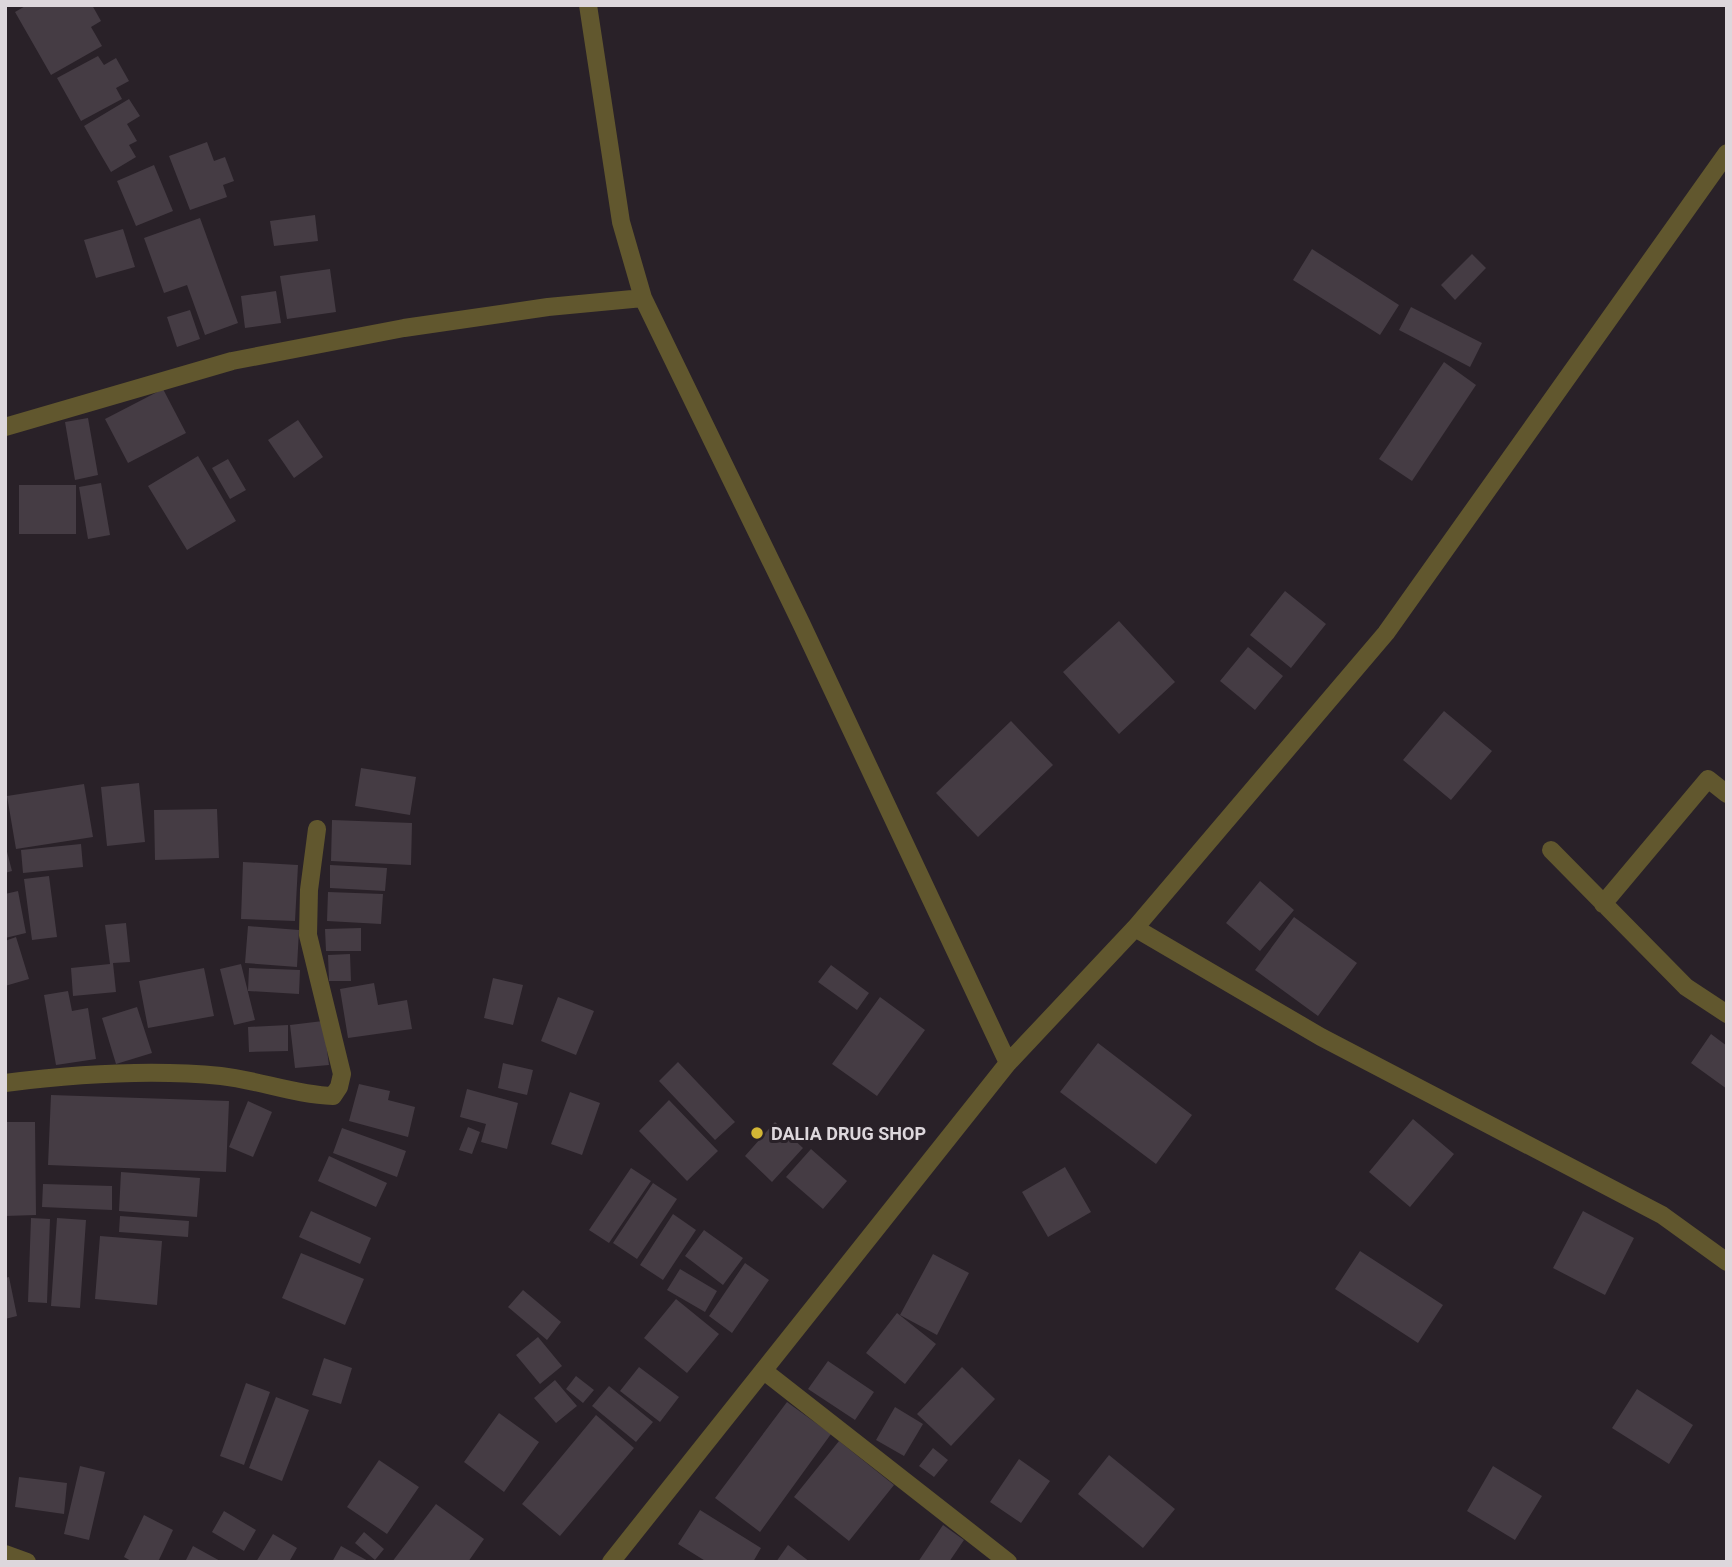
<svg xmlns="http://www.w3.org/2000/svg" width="1732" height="1567" font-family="Roboto,sans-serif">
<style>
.building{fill:#453c44}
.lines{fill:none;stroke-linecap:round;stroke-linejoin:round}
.street{stroke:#61572e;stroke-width:18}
.poi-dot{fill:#d3b635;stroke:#292128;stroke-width:2.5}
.labels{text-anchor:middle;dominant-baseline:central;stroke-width:6;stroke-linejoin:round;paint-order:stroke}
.poi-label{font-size:18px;font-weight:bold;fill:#ddd7dc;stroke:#292128;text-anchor:start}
</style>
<rect width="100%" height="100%" fill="#292128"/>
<path class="building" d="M27,5H92L101,21L91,27L102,46L51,75L15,12Z
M98,56L104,65L116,58L129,81L116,88L122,99L81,121L57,78Z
M129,99L140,116L127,124L137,141L129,145L136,157L111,172L84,126Z
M207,142L214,161L225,157L234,181L223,185L227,197L190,210L169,156Z
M154,165L173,211L136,226L117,181Z
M315,215L318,241L274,246L270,221Z
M200,218L238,323L205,335L187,285L164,293L144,238Z
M123,229L135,267L96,278L84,240Z
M1312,249L1399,305L1380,335L1293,280Z
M1472,254L1486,268L1455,300L1441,285Z
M330,269L336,312L287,319L280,276Z
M276,291L281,323L245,328L241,296Z
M1411,307L1482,343L1470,367L1399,330Z
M190,310L200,339L177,347L167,317Z
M1444,362L1476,385L1412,481L1379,459Z
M163,389L186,433L128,463L105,419Z
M88,418L98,475L75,480L65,422Z
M298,420L323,457L294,478L268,440Z
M198,456L236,521L187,550L148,486Z
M228,459L246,490L230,499L212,468Z
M101,483L110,535L88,539L79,487Z
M19,485H76V534H19Z
M1285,591L1326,624L1291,668L1250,635Z
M1119,621L1175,682L1119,734L1063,672Z
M1248,647L1283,676L1255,710L1220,681Z
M1444,711L1492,751L1451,800L1403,760Z
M1011,721L1053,765L978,837L936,793Z
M361,768L416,777L410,815L355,806Z
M139,783L145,842L107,846L101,787Z
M84,784L93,837L16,849L7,796Z
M217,809L219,858L155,860L154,810Z
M332,820L412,823L411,865L331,861Z
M5,844L12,871L5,873Z
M81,844L83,867L23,873L21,850Z
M243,862L298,865L295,921L241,919Z
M330,865L387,868L385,891L330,888Z
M49,876L57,937L32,940L24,879Z
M1260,881L1294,910L1260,951L1226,923Z
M18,891L26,933L5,938V894Z
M328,892L383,894L381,924L327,921Z
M1294,917L1357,963L1318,1016L1255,970Z
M126,923L130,962L113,963L116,992L73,996L71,968L110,964L105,925Z
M248,926L299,930L297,967L245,963Z
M361,928V951H326L325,929Z
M16,937L29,979L5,986V941Z
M350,954L351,981H329L328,955Z
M241,964L255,1020L234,1025L220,969Z
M831,965L869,993L857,1010L818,982Z
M204,968L214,1016L148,1028L139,981Z
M249,968L300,970L299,994L248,991Z
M493,978L523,985L513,1025L484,1018Z
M374,983L378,1005L407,1000L412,1029L348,1038L340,989Z
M68,991L72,1011L88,1008L96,1059L56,1065L44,995Z
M558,997L594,1011L576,1055L541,1041Z
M880,997L925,1030L877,1096L832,1064Z
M137,1007L152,1053L116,1064L102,1018Z
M323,1021L329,1065L295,1068L290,1025Z
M288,1025V1051L249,1052L248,1027Z
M1711,1034L1727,1046V1089L1691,1063Z
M1098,1043L1192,1115L1156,1164L1060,1092Z
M678,1062L735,1122L715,1140L659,1081Z
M503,1063L533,1070L527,1095L498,1088Z
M359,1084L390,1091L388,1100L415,1107L408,1137L349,1121Z
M467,1089L518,1103L507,1149L481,1142L486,1124L460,1117Z
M570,1092L600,1103L582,1155L551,1144Z
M51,1095L229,1101L226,1172L48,1165Z
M669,1100L718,1151L687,1181L639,1131Z
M248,1101L272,1112L253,1157L229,1147Z
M1413,1119L1454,1154L1410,1207L1369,1172Z
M5,1122H35L36,1215L5,1216Z
M775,1122L803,1148L772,1182L745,1156Z
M468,1127L480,1132L472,1154L459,1150Z
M342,1128L406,1151L397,1177L333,1153Z
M811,1149L847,1181L823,1209L786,1177Z
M329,1156L387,1183L376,1207L318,1181Z
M1065,1167L1091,1212L1048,1237L1022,1192Z
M631,1168L651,1181L609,1243L589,1230Z
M121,1172L200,1178L197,1217L119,1211Z
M653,1183L677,1199L637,1259L613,1243Z
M43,1184L112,1186V1210L42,1207Z
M311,1211L371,1238L360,1264L299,1237Z
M1583,1211L1634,1238L1605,1295L1553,1268Z
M673,1214L696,1230L663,1280L640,1265Z
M120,1216L189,1221L188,1237L119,1232Z
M31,1218L50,1219L47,1303L28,1302Z
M57,1218L86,1220L80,1308L51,1306Z
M704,1230L743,1258L723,1285L685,1256Z
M100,1236L162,1241L157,1305L95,1299Z
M1360,1251L1443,1305L1418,1343L1335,1289Z
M301,1253L364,1279L345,1325L282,1298Z
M933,1254L969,1273L937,1335L900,1315Z
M745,1263L769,1280L732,1333L709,1316Z
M680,1269L717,1291L705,1312L667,1290Z
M9,1277L17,1316L5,1319V1278Z
M523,1290L561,1322L547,1340L508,1307Z
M676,1299L719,1334L687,1373L644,1338Z
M897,1313L936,1344L905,1384L866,1353Z
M538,1337L562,1366L540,1384L516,1355Z
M324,1358L352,1368L341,1404L312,1395Z
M828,1361L874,1392L855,1420L808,1389Z
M639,1367L679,1397L660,1422L620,1391Z
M962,1367L995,1399L951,1446L917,1414Z
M576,1376L594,1390L583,1403L566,1389Z
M555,1380L577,1406L556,1423L534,1398Z
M246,1383L270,1392L244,1465L220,1456Z
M609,1386L653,1422L636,1442L592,1406Z
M1637,1389L1693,1425L1669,1464L1612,1428Z
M276,1397L309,1410L282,1481L249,1468Z
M787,1402L831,1434L760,1532L715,1498Z
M895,1407L923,1424L904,1456L876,1440Z
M499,1413L539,1442L504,1492L464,1462Z
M596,1415L634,1448L560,1536L522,1504Z
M839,1441L894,1485L849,1541L794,1497Z
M933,1448L948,1460L934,1477L919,1466Z
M1109,1455L1175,1509L1143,1548L1078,1494Z
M1019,1459L1050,1481L1021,1523L990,1502Z
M379,1460L419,1487L387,1534L347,1507Z
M80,1466L105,1472L89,1540L64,1534Z
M1493,1466L1542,1496L1515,1540L1467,1511Z
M19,1477L67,1483L64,1514L15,1507Z
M436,1504L484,1539L468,1562H392Z
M700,1510L761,1548L753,1562H707L678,1544Z
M224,1511L256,1530L244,1551L212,1532Z
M144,1515L173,1530L158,1562H133L124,1557Z
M943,1525L964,1540L949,1562H918Z
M364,1532L384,1549L375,1560L355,1543Z
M273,1534L297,1548L289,1562H256Z
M788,1545L810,1562H776Z
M193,1546L222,1562H185Z
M341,1546L370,1562H332Z"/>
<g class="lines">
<path class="street" d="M588,5L621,222L643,298L801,623L1008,1063
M5,427L232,361L404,328L548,307L643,298
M1551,850L1686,987L1727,1014
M1603,904L1708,779L1727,794
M1135,928L1321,1037L1662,1215L1727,1262
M5,1083C76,1074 149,1069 221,1076C258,1080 296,1095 333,1096L339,1087L342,1074L308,935L309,890L317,829
M764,1371L1008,1562
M5,1554L27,1562
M611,1562L1008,1063L1135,928L1386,633L1727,153"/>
</g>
<circle class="poi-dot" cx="757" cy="1133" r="7"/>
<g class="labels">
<g class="poi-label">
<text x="771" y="1133">DALIA DRUG SHOP</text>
</g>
</g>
<rect width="1732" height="1567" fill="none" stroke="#ddd7dc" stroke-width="14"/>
</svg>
